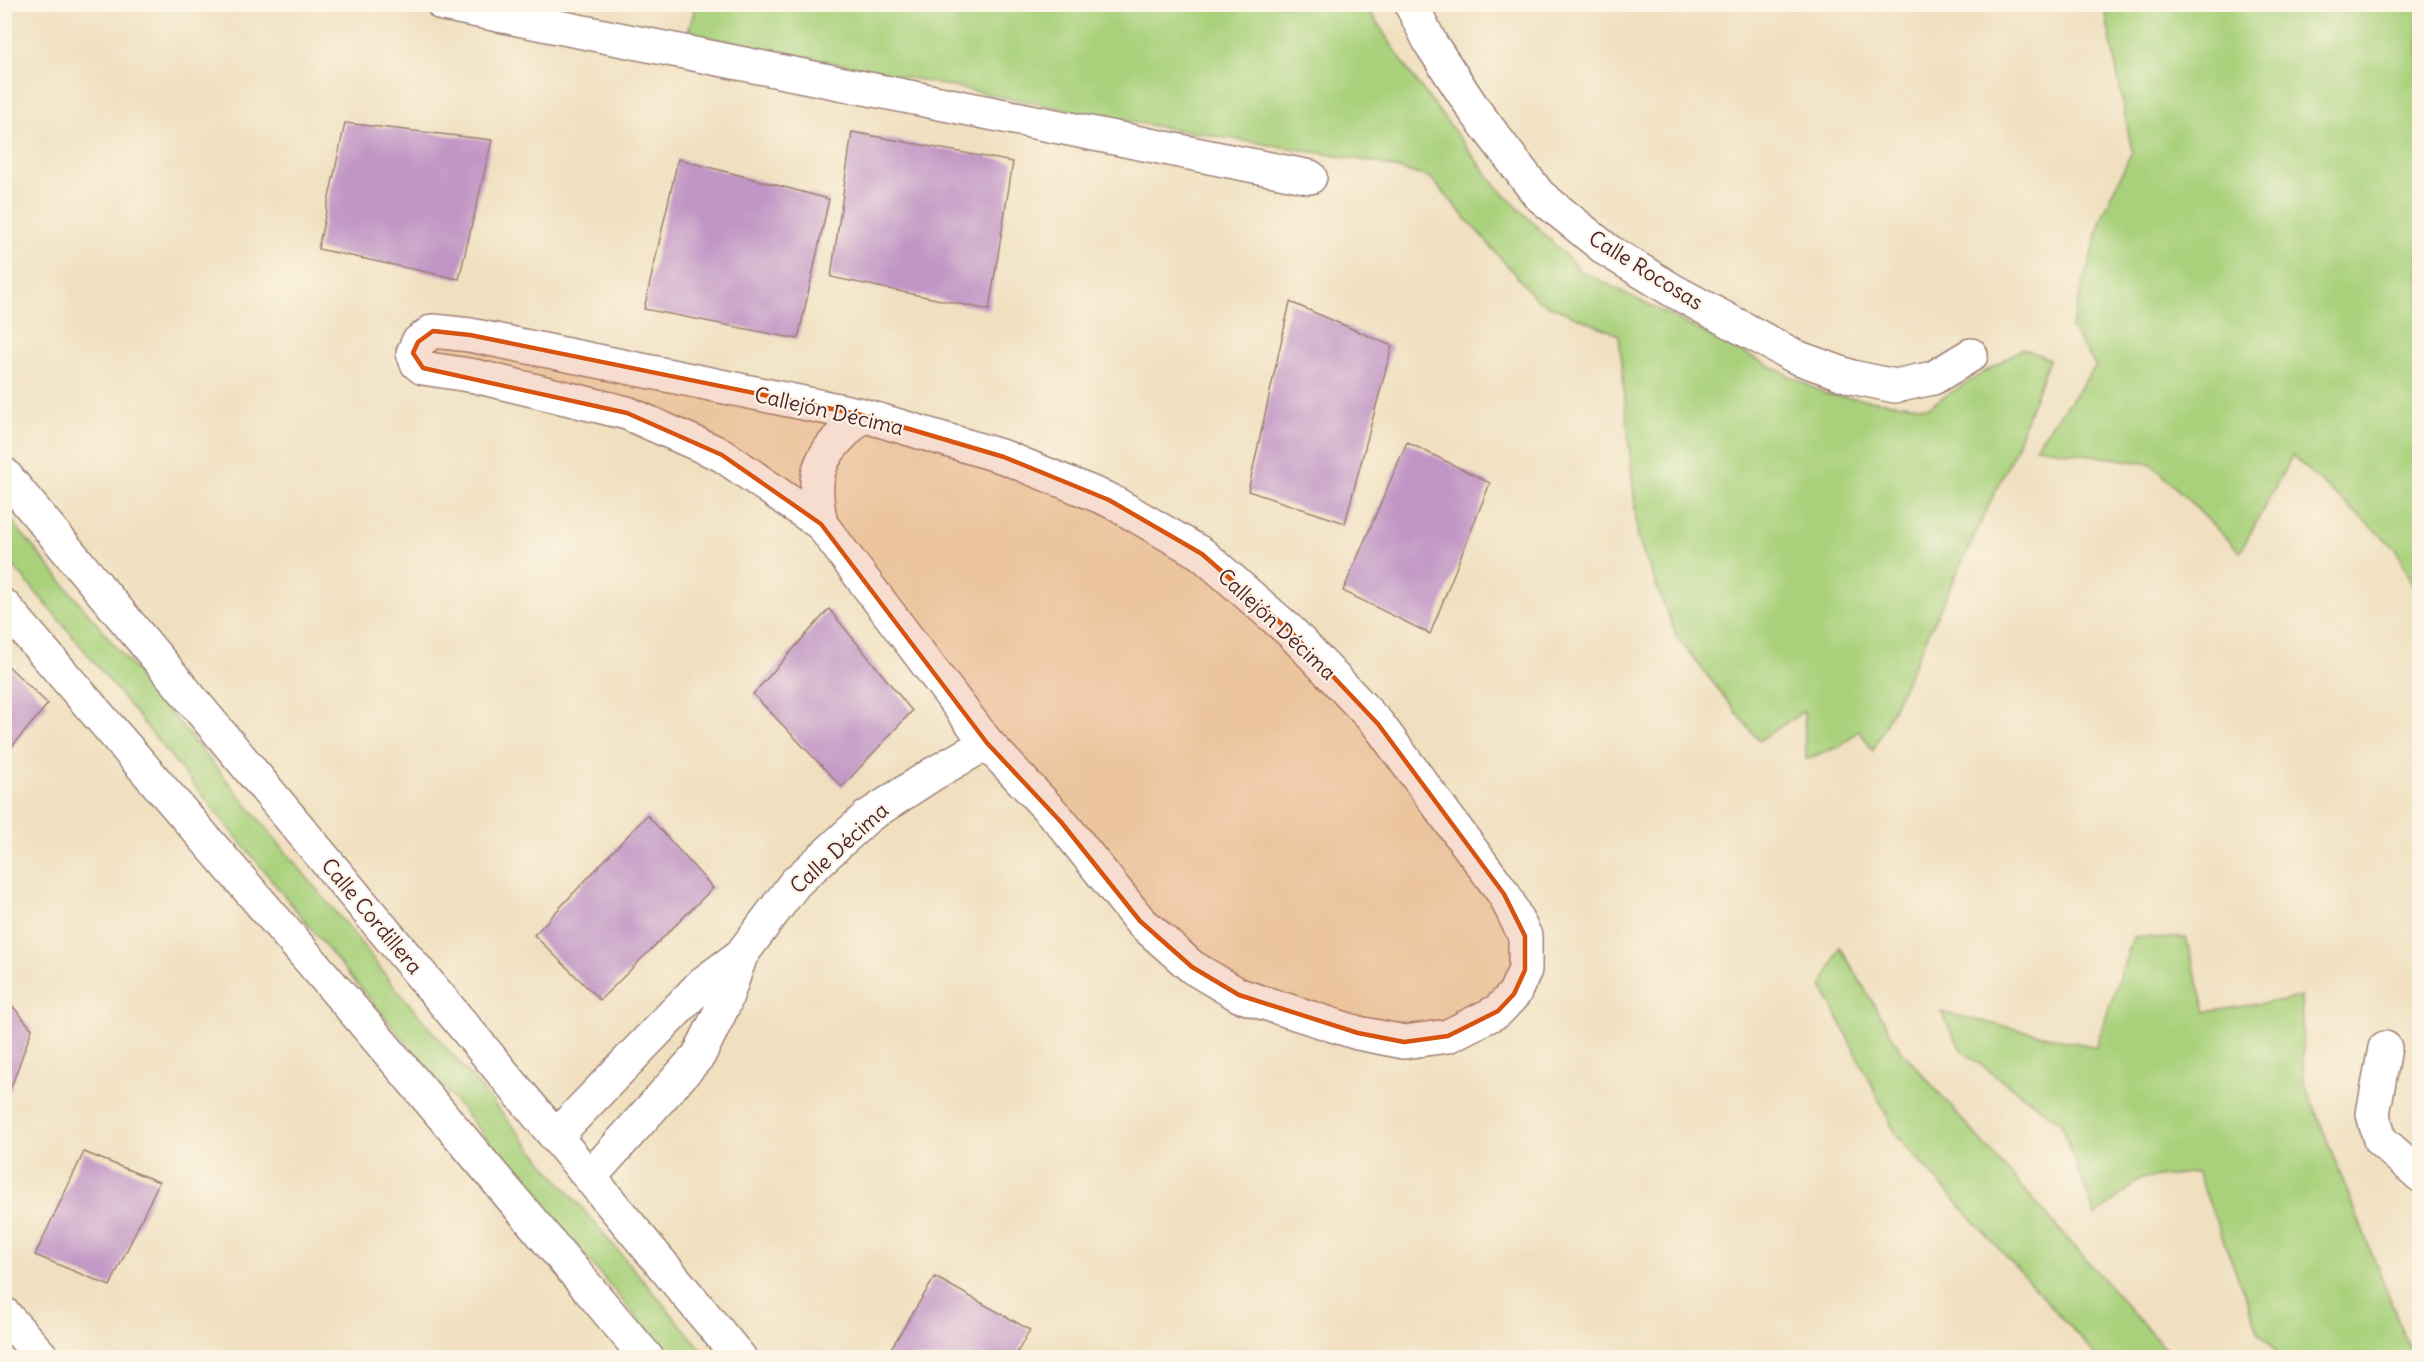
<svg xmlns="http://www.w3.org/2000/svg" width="2424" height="1362" font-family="Delius,sans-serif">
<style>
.green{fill:#a9d17c;stroke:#7a7854;stroke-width:1.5}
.building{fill:#c195c5}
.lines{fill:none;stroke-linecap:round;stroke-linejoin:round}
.minor-casing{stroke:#9d8076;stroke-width:36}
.minor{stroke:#fff;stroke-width:33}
.marked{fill:#d8530f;fill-opacity:0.2;stroke:#d8530f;stroke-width:4.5;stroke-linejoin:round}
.labels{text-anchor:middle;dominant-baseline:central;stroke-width:4.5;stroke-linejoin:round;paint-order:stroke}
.street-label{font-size:21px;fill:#4a1f2b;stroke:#fcf5e5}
</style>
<rect width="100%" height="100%" fill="#fcf5e5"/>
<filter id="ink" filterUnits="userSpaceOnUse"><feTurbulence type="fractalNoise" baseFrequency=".0167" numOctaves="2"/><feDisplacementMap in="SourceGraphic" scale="12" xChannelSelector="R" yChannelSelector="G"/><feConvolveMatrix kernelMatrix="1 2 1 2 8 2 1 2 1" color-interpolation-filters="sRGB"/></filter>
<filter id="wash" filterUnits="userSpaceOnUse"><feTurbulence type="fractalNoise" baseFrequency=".008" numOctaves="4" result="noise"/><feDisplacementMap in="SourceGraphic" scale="24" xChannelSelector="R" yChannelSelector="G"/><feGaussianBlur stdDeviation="1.35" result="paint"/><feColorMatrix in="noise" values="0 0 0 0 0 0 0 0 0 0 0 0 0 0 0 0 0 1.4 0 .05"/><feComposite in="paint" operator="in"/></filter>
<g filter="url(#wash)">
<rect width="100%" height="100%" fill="#f0e0c0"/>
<path class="green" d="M696,4L1366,5L1407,69L1496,186L1581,271L1828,395L1928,407L2023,348L2049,359L2015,450L1873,751L1859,730L1841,746L1806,759L1804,711L1759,741L1677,637L1638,539L1619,335L1538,301L1431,178L1374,162L1107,118L688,33Z
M2104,5H2419V596L2396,549L2292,456L2240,552L2152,464L2035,447L2096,366L2071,328L2102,217L2132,151Z
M5,513L353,933L389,980L708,1357H670L331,953L71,634L5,556Z
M2133,937L2186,938L2206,1012L2301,997L2304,1082L2413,1357H2280L2259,1332L2197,1172L2140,1179L2095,1216L2061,1123L1962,1051L1941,1012L2096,1047Z
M1840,947L1900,1049L2172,1357H2097L1897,1136L1822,986Z"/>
<g id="blocks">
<path class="building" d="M345,123L492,140L459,279L318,249Z
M852,132L1013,162L989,310L831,277Z
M678,159L829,199L798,339L644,309Z
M1290,302L1392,346L1345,523L1248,491Z
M1407,442L1490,483L1430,634L1343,591Z
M829,609L912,711L842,787L753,694Z
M4,662L48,704L4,756Z
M647,815L713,888L600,1000L534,935Z
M4,996L32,1029L5,1104H4Z
M84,1152L159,1182L110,1286L35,1255Z
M935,1277L1030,1330L1014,1358H885Z"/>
</g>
</g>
<g filter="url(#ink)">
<use href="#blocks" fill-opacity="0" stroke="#9d8076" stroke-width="1.5"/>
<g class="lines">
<defs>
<path id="minor" d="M443,4L1310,177
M1411,4L1431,44L1475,111L1539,195L1607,250L1672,290L1796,357L1852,377L1895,386L1933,378L1971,355
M433,331L470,335L862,415L1004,457L1109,500L1202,554L1291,632L1378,724L1504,894L1525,936V970L1514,994L1498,1011L1448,1036L1404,1042L1358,1033L1239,995L1192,967L1140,921L1061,822L987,743L821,524L722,455L627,413L475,376L423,368L417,363L413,353L418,342Z
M4,474L740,1358
M821,524C809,466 822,454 862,415
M4,606L360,1018L647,1358
M2385,1048L2373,1114L2380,1140L2420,1175
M556,1136L703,983L741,955
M590,1177L699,1055L724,1004L741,955L795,883L867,817L933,774L987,743
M4,1314L43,1358"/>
</defs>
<use href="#minor" class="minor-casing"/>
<use href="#minor" class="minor"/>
</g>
</g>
<path class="marked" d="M433,331L470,335L862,415L1004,457L1109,500L1202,554L1291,632L1378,724L1504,894L1525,936V970L1514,994L1498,1011L1448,1036L1404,1042L1358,1033L1239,995L1192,967L1140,921L1061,822L987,743L821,524L722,455L627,413L423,368L413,353L418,342Z"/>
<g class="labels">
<g class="street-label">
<text transform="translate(1646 270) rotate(32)">Calle Rocosas</text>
<text transform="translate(829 411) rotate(13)">Callejón Décima</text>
<text transform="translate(1277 624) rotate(43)">Callejón Décima</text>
<text transform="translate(839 848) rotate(-42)">Calle Décima</text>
<text transform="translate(372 916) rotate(50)">Calle Cordillera</text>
</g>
</g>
<rect width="2424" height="1362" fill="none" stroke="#fcf5e5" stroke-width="24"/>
</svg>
